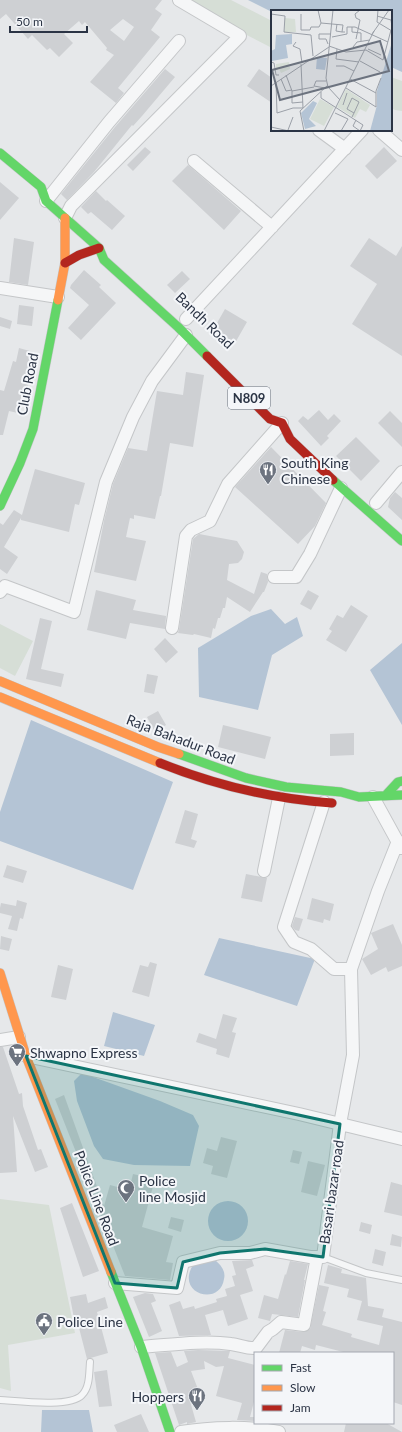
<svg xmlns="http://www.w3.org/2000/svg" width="402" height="1432" font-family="Lato,sans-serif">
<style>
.green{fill:#d6ded6}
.water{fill:#b4c4d5}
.building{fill:#ced0d3;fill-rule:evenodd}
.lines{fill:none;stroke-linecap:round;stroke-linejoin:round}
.lane-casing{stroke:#c4c6c8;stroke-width:8}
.street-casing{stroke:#c4c6c8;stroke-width:14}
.fast-casing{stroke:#c4c6c8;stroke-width:10}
.slow-casing{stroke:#c4c6c8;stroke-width:10}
.jam-casing{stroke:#c4c6c8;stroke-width:10}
.lane{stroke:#f5f6f7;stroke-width:6}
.street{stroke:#f5f6f7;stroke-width:12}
.fast{stroke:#63d668;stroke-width:9}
.slow{stroke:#ff974d;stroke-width:9}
.jam{stroke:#b3261e;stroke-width:9}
.marked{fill:#0f766e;fill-opacity:0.2;stroke:#0f766e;stroke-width:3;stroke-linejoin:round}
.labels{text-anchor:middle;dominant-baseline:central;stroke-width:4;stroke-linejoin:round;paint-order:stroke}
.shield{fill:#f4f6f9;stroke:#676e7b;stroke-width:1}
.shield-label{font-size:13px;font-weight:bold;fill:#2b3445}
.street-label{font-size:14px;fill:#2b3445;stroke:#f4f6f9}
.poi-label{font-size:14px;fill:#2b3445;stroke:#f4f6f9;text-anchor:start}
.inset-road{fill:none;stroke:#9ba0a8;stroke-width:1}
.view{fill:#6c737f;fill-opacity:0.15;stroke:#6c737f;stroke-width:2}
.inset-edge{fill:none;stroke:#2b3445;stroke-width:2}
</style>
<rect width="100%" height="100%" fill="#e6e8ea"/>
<path class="green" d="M187,0H231L272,21V48L237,30Z
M391,77L402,81V111L395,110L391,108Z
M0,624L33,641L15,676L0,668Z
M0,1199L49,1205L75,1333L8,1345L11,1391L0,1388Z"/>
<path class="water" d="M248,0H402V72L391,67V11H272V12Z
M271,609L285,624L297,617L303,636L272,655L258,710L199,697L198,648L251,616Z
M402,643V725L370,670Z
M31,720L173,782L133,890L0,841V812Z
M219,938L315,959L297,1006L204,975Z
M113,1012L155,1025L144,1056L104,1046Z
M82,1073L160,1101L193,1115L199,1126L190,1166L134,1165L103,1159L94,1146L77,1101L74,1081Z
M208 1221a20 20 0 1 1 40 0a20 20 0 1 1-40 0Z
M215,1260C221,1265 226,1271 224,1279C220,1307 175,1294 193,1265Z
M42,1410H89L93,1432H41Z"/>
<path class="building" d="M0,0H162L155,9L162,14L151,30L160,37L118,88L124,93L116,103L90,82L114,55L106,50L107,48L85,22L82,25L79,21L64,34L73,43L59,57L50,48L47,50L32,35L28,39L6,14L0,19ZM123,19L134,27L124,41L110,30Z
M165,69L175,77L142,116L133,126L132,125L94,172L67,200L61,194L115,127Z
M259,69L272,78V103L247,86Z
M145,147L151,152L133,171L127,165Z
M384,147L397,161L377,179L365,166Z
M188,165L241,211L224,230L172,181Z
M0,182L19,198L0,220Z
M96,191L106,201L107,200L125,216L112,230L91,212L88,214L81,207Z
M14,238L34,242L28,285L9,282Z
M369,238L396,256L402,246V356L352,324L377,284L350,266Z
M84,270L101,285L99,287L116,303L81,340L68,328L89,305L70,288L71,285Z
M182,271L190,279L175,293L167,285Z
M19,305L34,307L32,326L17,324Z
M225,309L247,322L235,343L213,330Z
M0,317L12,321L10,329L0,326Z
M19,348L37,353L27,384L28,385L25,395L23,394L18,413L9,411L3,435H0V390L4,391L13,361L16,362Z
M186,372L204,375L193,447L170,443L161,496H160L155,519L134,515V519L130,518L126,537L146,541L136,581L94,572L104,521L113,484L128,448L147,451L157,391L183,395Z
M319,410L328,420L334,414L341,421L327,436L329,438L321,446L298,421L303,416L308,420Z
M390,411L402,423V447L378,423Z
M356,437L380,461L361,481L336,456Z
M271,447L326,503L315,526L298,544L235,487Z
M35,469L85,483L79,505L75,504L69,532L21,520V518L4,547L18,557L7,574L0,569V523L3,525L14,510L22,515Z
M395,492L402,498V520L388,507L390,498Z
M199,534L237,541L244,552L242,559L238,563L229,564L227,580L254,594L261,572L267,574V577L268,582L264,592H263L250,612L227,597L225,608H223L220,618H218L215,629L213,628L211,638L194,634L193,635L178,633L179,629L193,539Z
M96,590L136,600L133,610L166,616L165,629L130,623L126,639L87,630Z
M308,590L319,596L311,610L300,604Z
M351,605L368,616L346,652L326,640L332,631L329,629L337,615L343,618Z
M40,618L52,621L41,669L64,674L61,687L26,679Z
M165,638L178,652L166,663L154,649Z
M147,674L158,676L154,694L144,692Z
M158,711L166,725L155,732L147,717Z
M223,725L271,737L265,759L218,747Z
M354,733V755L330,756V734Z
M185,810L198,814L191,839L197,841L194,848L175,843Z
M7,865L27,871L23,883L3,877Z
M246,874L267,878L262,902L241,898Z
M312,898L334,904L330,921L324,919L323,923L307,919Z
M17,900L27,903L23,919L20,918L17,931L8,929L12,916L0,913V908L1,903L16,906Z
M295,917L303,919L299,931L295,930L292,926Z
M393,924L402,945V966L388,972L386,967L371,975L362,959L378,949L371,933Z
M1,936L12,939L9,951L0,949Z
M150,962L157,964L149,997L132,992L140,965L148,967Z
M58,965L73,969L66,1000L51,997Z
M223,1014L237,1018L232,1032L236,1033L229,1058L216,1054L217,1049L196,1042L199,1033L216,1039Z
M0,1047H3L19,1094L22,1093L23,1106L38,1150L41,1149L48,1167L35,1172L13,1116L17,1172L0,1173Z
M64,1095L104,1206L110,1185L129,1190L133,1174L155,1179L142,1227L173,1236L166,1262L173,1263L170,1280L125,1276L55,1099Z
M221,1137L237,1141L227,1178L211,1174L213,1166L203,1163L207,1148L217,1151Z
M293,1150L302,1152L299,1164L290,1162Z
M308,1161L325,1165L317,1196L301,1192Z
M391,1182L402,1185V1216L384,1212Z
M72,1203L99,1271L83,1277L60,1208Z
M171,1217L184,1220L181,1232L168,1228Z
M361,1222L372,1225L370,1234L359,1231Z
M392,1234L402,1237L401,1247L390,1245Z
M375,1249L386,1252L383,1266L372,1263Z
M252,1260L254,1266L246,1269L253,1291L240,1295L248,1319L228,1326L223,1310L205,1315L211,1335L179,1336L169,1305L180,1301L183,1309L194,1306L195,1309L217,1302L216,1299L227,1296L225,1289L235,1286L232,1276L236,1275L232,1261Z
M290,1261L308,1264L304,1280H305L298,1317L272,1314L270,1321L258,1318L264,1295L278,1299L285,1274L286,1275Z
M328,1265L342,1269L341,1273L366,1278L368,1306L384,1309L382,1317L402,1322V1405L393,1402V1353H347L316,1345L315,1350L302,1346L300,1353H279L285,1330L303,1332L310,1329L319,1285L329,1287L323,1311L326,1312L322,1325L352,1334L351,1337L379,1345L383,1326L357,1320L362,1301L347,1297L349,1289L324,1283Z
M145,1293L153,1294L156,1301L151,1303L162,1331L149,1337L133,1297Z
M86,1294L88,1303L105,1297L108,1308L97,1312L108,1353L87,1359L78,1324H75L70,1297Z
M198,1350L230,1351L228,1358L255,1365V1398L250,1417H255V1421L237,1420L242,1403L216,1396L224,1366L216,1367L204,1361L205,1369L191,1371L201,1397L190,1401L196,1422L187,1424V1422L179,1425L155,1353L171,1352L177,1367L188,1362L184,1351Z
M107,1370L112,1406L99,1407L94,1372Z
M141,1414L149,1432H117L114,1425Z
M346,1423H386L402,1432H344Z"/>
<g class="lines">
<defs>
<path id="lane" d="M323,1257L366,1273L402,1280
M0,1400C18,1401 70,1408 82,1395C90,1387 89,1373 90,1362"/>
<path id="street" d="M319,130L345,149
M379,130L402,150
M194,161L272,227
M46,201L109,122L179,41
M65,218L71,206L240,36L179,0
M0,288L58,297
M186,319L362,130
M376,503L402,472
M274,577H296L310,554L341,488
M0,592L5,586L74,612L106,482L133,417L152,381L186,335
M172,628L186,536L191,530L210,521L228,484L282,423
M373,797L401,848
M324,802L284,927L294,942L311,949L334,969H351L378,891L398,841
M264,871L279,798
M0,1040L19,1037
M26,1056L299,1114L402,1139
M115,1283L177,1288L183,1262L220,1253H250L265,1249L310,1257H323L340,1124L353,1055L351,969
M141,1347C169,1345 203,1340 231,1344C240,1345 247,1349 256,1348L268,1332L273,1329L281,1322L304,1325L317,1257
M181,1432C210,1427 250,1426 279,1432"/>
<path id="fast" d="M0,153L41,187L46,201L99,248L104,260L178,327L207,356
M333,480L402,541
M0,506L20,463L33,429L58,300
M179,754L246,778L286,787L341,792L359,797L402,795
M386,795L398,782L402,781
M111,1272L141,1347L170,1432"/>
<path id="slow" d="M58,300L65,263V218
M0,681L158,747L179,754
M0,697L160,763
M0,973L26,1056L111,1272"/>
<path id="jam" d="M65,263L79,255L99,248
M207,356L270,419L282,423L290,439L333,480
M160,763C215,785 272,799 332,803"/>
</defs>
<use href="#lane" class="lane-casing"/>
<use href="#street" class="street-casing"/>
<use href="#fast" class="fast-casing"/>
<use href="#slow" class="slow-casing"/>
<use href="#jam" class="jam-casing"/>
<use href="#lane" class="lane"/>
<use href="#street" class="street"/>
<use href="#fast" class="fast"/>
<use href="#slow" class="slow"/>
<use href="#jam" class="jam"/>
</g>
<path class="marked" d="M26,1056L340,1124L323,1257L265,1249L220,1253L183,1262L177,1288L115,1283Z"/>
<defs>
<symbol id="restaurant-pin" viewBox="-11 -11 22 30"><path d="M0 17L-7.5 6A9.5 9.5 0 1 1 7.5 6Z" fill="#6c737f" stroke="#f4f6f9"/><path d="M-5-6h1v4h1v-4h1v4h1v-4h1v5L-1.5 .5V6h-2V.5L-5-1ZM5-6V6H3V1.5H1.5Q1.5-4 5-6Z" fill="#fff"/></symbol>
<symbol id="supermarket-pin" viewBox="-11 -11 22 30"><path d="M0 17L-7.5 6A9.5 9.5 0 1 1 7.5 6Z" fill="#6c737f" stroke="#f4f6f9"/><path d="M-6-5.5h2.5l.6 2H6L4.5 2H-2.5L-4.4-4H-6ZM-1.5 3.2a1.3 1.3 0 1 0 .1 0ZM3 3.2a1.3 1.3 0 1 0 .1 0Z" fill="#fff"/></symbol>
<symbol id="mosque-pin" viewBox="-11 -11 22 30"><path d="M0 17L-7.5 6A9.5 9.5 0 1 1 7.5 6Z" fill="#6c737f" stroke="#f4f6f9"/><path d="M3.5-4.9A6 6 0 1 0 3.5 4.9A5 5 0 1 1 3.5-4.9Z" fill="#fff"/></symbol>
<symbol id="civic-pin" viewBox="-11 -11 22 30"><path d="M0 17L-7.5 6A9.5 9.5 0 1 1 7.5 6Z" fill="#6c737f" stroke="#f4f6f9"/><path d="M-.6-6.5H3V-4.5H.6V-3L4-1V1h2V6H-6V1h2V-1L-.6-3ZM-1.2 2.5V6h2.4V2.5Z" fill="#fff"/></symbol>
</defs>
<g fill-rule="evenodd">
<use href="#restaurant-pin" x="258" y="460" width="20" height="27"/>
<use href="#supermarket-pin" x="7" y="1042" width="20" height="27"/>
<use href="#mosque-pin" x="116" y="1178" width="20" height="27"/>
<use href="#civic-pin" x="34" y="1311" width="20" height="27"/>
<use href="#restaurant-pin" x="187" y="1386" width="20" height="27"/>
</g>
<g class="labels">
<rect class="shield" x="228" y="387" width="42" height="22" rx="3"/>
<g class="shield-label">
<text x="249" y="398">N809</text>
</g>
<g class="street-label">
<text transform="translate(205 320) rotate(44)">Bandh Road</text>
<text transform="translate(27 384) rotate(-79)">Club Road</text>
<text transform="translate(181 739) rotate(21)">Raja Bahadur Road</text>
<text transform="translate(331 1192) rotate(-82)">Basari bazar road</text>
<text transform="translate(97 1198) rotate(69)">Police Line Road</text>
</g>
<g class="poi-label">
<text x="281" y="462">South King<tspan x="281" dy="16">Chinese</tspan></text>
<text x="30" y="1052">Shwapno Express</text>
<text x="139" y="1180">Police<tspan x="139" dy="16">line Mosjid</tspan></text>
<text x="57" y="1321">Police Line</text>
<text x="184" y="1396" text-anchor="end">Hoppers</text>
</g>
</g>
<g transform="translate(271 10)">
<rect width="121" height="121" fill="#e6e8ea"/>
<path d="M14,8L24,9L25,22H13ZM18,52L19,59L10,63L8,59L5,60V54ZM75,79L99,95L95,102L89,99L84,108L66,97ZM49,89L63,97L53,116L39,109Z" fill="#d6ded6"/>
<path d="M21,24V34L15,35L17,48L1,51L0,41L4,39L5,25ZM121,32V121H99L106,95V81ZM46,47L56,48L54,60L45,59ZM42,91L46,93L38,109L45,116L34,119L30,103Z" fill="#b4c4d5"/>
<path class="inset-road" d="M47,0L50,13M62,0L55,68L57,77L69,90M107,0L106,12L121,21M0,4L14,6L13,22L40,25L42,46M30,4V20H39L40,17H48L50,13M106,6L120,10L121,17M50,13L72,15L71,22H74M66,14L65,21L71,22M81,17V22L90,23V31M101,24L118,0M61,27L76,24V17H84L117,32M85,29L89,10L85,8L84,4L89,0M25,32L22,36L29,39L31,53M57,34L55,29H48V24H60M58,36L75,42L95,40L112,50L120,20M82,37L86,32L99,30M66,39L65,49L88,52M97,39L110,45M89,51L109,62M0,52L3,53L5,65H8M65,56H73L83,61M15,65L21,81L43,77M10,69L15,81L21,80M79,69L105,83M5,73L6,103L22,98H32L30,54M0,76L58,37M54,78L43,76L45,71H55M75,78L105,97V81L110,68M21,81V93L32,92M50,82V88L92,115L89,121M72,95L76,83M64,103L77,109L70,121M81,107L83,103L88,92L81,88L76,99L83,103M85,110L82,116L89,121M0,117L18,121M17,120L22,107M33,121L29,101L57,75M53,121L103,21"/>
<path class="view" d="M109,31L118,61L9,90L1,60Z"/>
<rect width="121" height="121" class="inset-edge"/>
</g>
<rect x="254" y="1352" width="140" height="72" fill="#f4f6f9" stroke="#a4a8b1"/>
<rect x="262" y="1365" width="20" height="6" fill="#63d668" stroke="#a4a8b1"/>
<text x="290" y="1372" font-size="12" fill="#2b3445">Fast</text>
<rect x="262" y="1385" width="20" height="6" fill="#ff974d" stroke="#a4a8b1"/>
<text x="290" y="1392" font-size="12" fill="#2b3445">Slow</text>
<rect x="262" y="1405" width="20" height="6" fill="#b3261e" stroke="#a4a8b1"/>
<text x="290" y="1412" font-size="12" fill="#2b3445">Jam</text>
<path d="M10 26v6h77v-6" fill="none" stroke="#2b3445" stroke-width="2"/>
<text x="16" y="26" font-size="12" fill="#2b3445" stroke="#f4f6f9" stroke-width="3" paint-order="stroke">50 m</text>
</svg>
